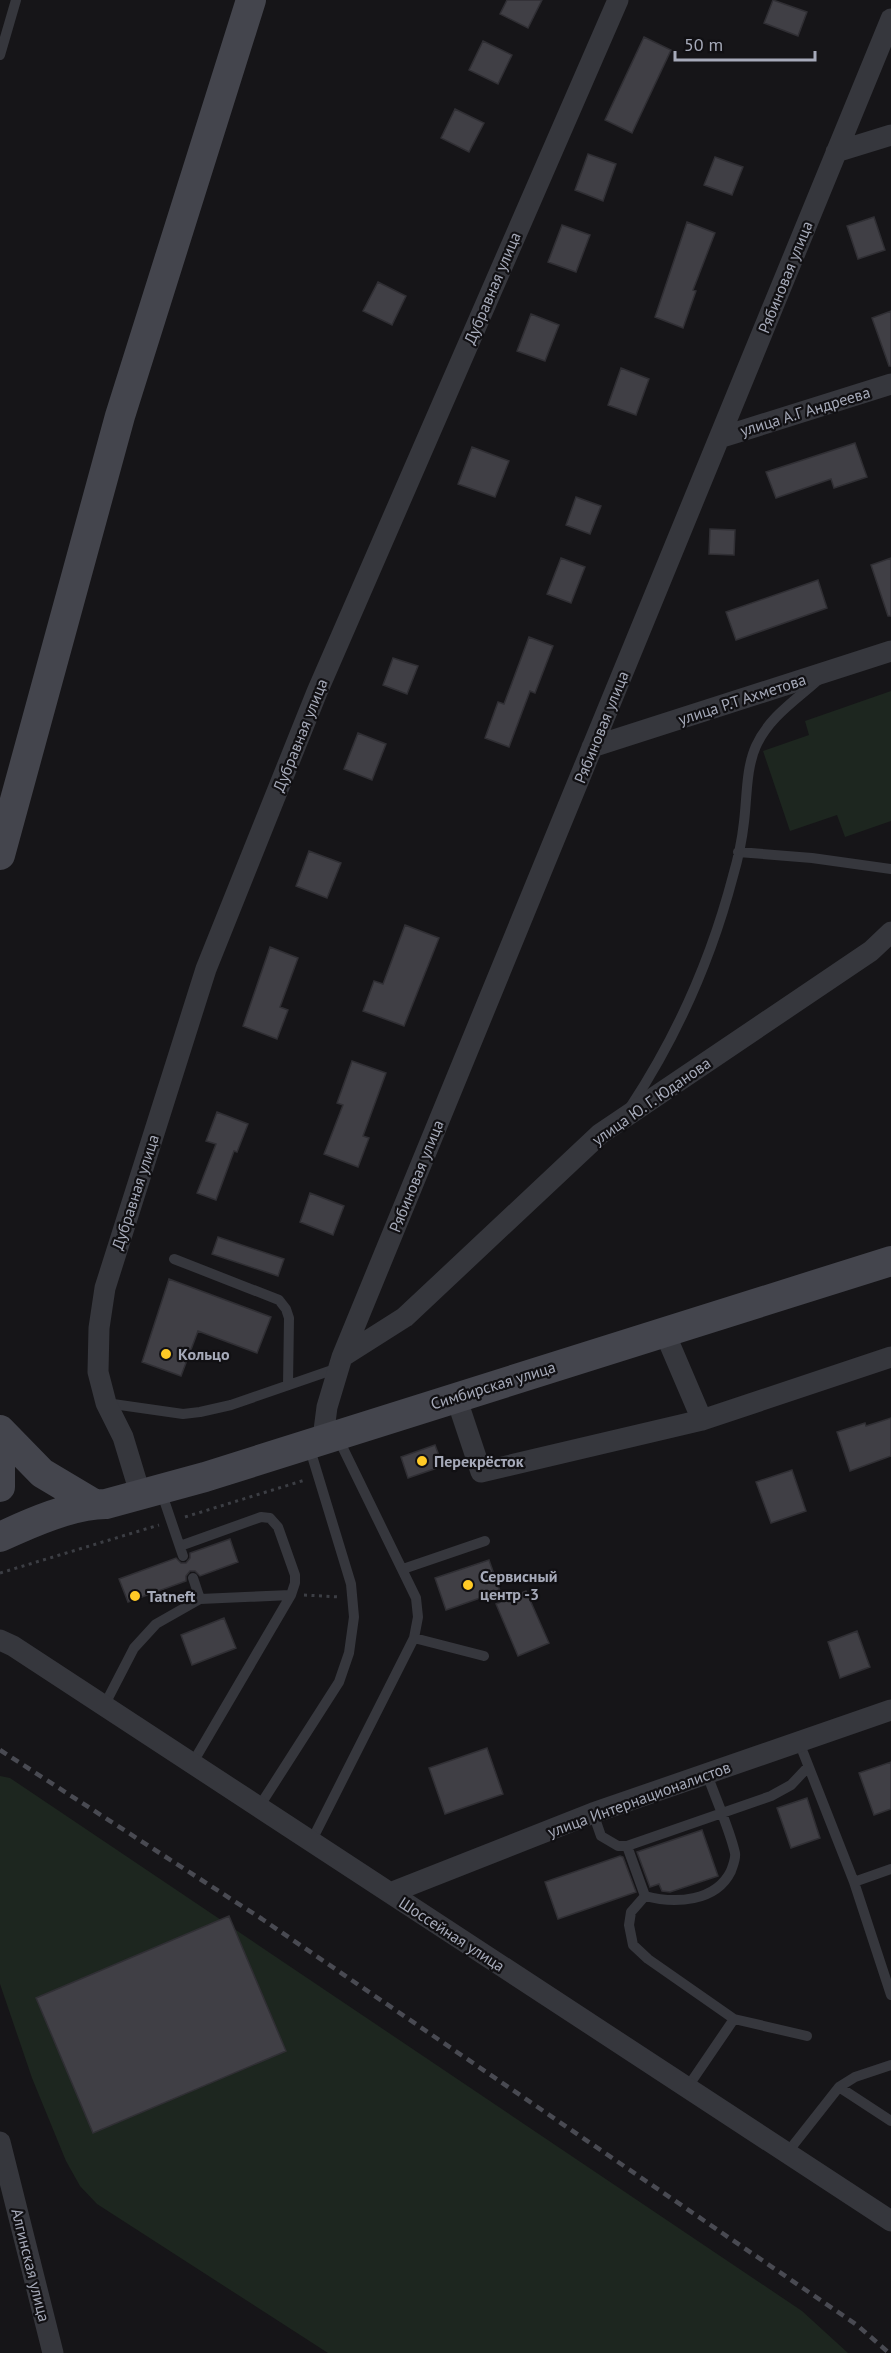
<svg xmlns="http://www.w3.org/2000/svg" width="891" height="2353" font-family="'PT Sans',sans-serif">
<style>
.green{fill:#1d261f}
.building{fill:#403f45;stroke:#302f34;stroke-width:1.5}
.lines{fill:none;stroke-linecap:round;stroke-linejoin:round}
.path{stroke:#3c3e44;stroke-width:3;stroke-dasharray:3 4.5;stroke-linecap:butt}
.lane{stroke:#36373d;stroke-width:10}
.street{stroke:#36373d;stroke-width:21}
.secondary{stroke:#44454d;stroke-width:30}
.rail{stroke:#494a52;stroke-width:4.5;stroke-dasharray:8 6;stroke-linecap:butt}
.poi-dot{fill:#ffca26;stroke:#111013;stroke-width:2}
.labels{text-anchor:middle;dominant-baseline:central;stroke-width:4.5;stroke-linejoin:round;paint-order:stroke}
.street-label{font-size:16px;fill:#a6aab9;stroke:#111013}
.poi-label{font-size:16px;font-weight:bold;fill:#a6aab9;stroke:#111013;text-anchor:start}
</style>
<rect width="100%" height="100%" fill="#161518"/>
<path class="green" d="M891,691V821L845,837L837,815L790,831L763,751L809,735L805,721Z
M0,1776L10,1778L802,2311L848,2353H328L97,2204L80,2186L66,2161L32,2078L0,1984Z"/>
<path class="building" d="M507,0H542L528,28L500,14Z
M773,0L807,12L798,36L764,23Z
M644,37L671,50L632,133L605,120Z
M483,41L512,55L498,84L469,70Z
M455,109L484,123L469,152L441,138Z
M588,154L616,164L603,201L575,190Z
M715,157L743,167L732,195L704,185Z
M874,217L885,250L858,259L847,226Z
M687,222L715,233L693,290L696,291L683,328L655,317Z
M562,225L590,235L576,272L548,262Z
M378,282L406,296L392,325L363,311Z
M891,311V366H889L872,318Z
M531,314L559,325L545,361L517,351Z
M621,368L649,379L636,415L608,405Z
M855,443L867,477L834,488L831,479L776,498L766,472Z
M472,447L509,461L495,497L458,484Z
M576,497L601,506L590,534L566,525Z
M710,529L735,530L734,555L709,554Z
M561,558L585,567L571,603L547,594Z
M891,558V616H888L871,565Z
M818,580L827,608L736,640L726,612Z
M529,637L553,646L535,693L530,691L509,747L485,738L498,702L504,704Z
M393,658L418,666L407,694L383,685Z
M358,733L386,744L372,780L344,769Z
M309,851L341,863L327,898L296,886Z
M405,925L439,938L404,1026L363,1011L374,981L383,984Z
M270,947L298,958L280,1007L288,1010L277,1039L243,1026Z
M352,1061L386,1073L363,1136L369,1138L358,1167L324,1154L343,1105L337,1103Z
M217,1112L248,1124L237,1152L234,1151L216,1200L197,1193L216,1144L206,1141Z
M310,1193L344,1206L333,1235L300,1222Z
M218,1237L284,1259L278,1276L212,1254Z
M169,1279L271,1317L257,1353L198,1331L181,1376L142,1362Z
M891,1418V1456L850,1471L837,1432L865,1423L866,1426Z
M435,1445L443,1466L408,1478L401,1457Z
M792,1470L806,1511L771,1523L756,1482Z
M230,1539L238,1562L200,1576L195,1571H190L186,1576V1581L128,1602L119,1579L176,1558L181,1563H186L190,1558V1553Z
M489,1560L500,1591L446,1610L435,1578Z
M526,1591L549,1643L518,1656L496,1604Z
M224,1618L236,1648L192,1665L181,1635Z
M857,1631L870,1667L840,1678L828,1642Z
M487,1748L503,1794L445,1814L429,1768Z
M891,1762V1809L874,1815L859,1773Z
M807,1798L820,1838L791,1848L777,1808Z
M702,1830L718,1876L670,1892L662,1891L659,1884L650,1887L637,1852Z
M620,1856L623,1857L636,1892L558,1919L545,1882Z
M229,1916L286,2051L93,2133L36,1998Z"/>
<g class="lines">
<path class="path" d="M185,1517L305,1480
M0,1573L159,1525
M304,1595L340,1597"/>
<path class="lane" d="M0,55L16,0
M738,852L812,858L891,869
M631,1106C677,1036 712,956 733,876C738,859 742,840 744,822C747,798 746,768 756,746C769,717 796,700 818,680
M174,1259L279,1300L286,1309L289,1318L288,1385
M106,1403L183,1414L200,1412L231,1405L338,1368
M161,1491L183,1556
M180,1546L261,1517L270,1518L278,1527L295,1575V1583L291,1595L192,1764
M403,1569L485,1541
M193,1578L200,1599
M414,1638L484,1656
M104,1706L134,1648L156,1624L200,1599L291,1595
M799,1742L854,1882L891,1995
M707,1774C715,1797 730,1830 735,1853C736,1859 733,1865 731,1871C716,1902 675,1904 645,1896L627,1846L771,1796L791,1785L808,1767
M259,1807L339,1682L349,1653L354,1617L351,1584L309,1446
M593,1813L601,1836L618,1846H627
M311,1842L414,1638L418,1617L416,1598L338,1438
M854,1882L891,1869
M645,1896L631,1912L629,1925L633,1945L648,1959L734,2019
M891,2065L855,2077L839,2087L891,2121
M687,2088L734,2019L807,2036
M787,2153L839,2087"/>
<path class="street" d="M836,152L891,135
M719,438L891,384
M592,747L891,651
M664,1331L702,1420
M342,1357L405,1317L600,1134L871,951L891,932
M456,1397L481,1472L702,1420L891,1357
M323,1438L327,1407L342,1357L891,19
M140,1493L123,1437L106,1403L98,1372L99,1328L105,1288L206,969L317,692L618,0
M0,1640L13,1646L891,2221
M390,1893L593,1813L891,1710
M0,2142L53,2353"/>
<path class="secondary" d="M0,855L120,416L251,0
M0,1430L42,1473L94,1504
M0,1450V1487
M0,1537C30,1523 73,1504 106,1504L205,1477L891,1261"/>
<path class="rail" d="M0,1750L262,1919L857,2325L889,2353"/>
</g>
<g class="poi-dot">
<circle cx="166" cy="1354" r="6"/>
<circle cx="422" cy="1461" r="6"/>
<circle cx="468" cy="1585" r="6"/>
<circle cx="135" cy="1596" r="6"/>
</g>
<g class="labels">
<g class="street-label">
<text transform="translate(785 277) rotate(-68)">Рябиновая улица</text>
<text transform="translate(492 288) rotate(-67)">Дубравная улица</text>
<text transform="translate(805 411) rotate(-17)">улица А.Г Андреева</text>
<text transform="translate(742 699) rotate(-18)">улица Р.Т Ахметова</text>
<text transform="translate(601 727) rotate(-68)">Рябиновая улица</text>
<text transform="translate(300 735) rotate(-68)">Дубравная улица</text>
<text transform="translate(651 1101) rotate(-35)">улица Ю. Г. Юданова</text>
<text transform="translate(416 1176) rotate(-68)">Рябиновая улица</text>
<text transform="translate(135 1192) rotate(-72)">Дубравная улица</text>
<text transform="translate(493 1385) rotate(-17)">Симбирская улица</text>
<text transform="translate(639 1799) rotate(-20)">улица Интернационалистов</text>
<text transform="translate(452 1934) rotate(33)">Шоссейная улица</text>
<text transform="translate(31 2265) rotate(76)">Алгинская улица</text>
</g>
<g class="poi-label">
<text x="178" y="1354">Кольцо</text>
<text x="434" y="1461">Перекрёсток</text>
<text x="480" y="1576">Сервисный<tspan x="480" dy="18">центр -3</tspan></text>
<text x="147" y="1596">Tatneft</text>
</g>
</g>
<path d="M675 51v9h140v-9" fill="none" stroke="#a6aab9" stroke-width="3"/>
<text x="684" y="51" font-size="18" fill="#a6aab9" stroke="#111013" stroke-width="4.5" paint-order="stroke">50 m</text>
</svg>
